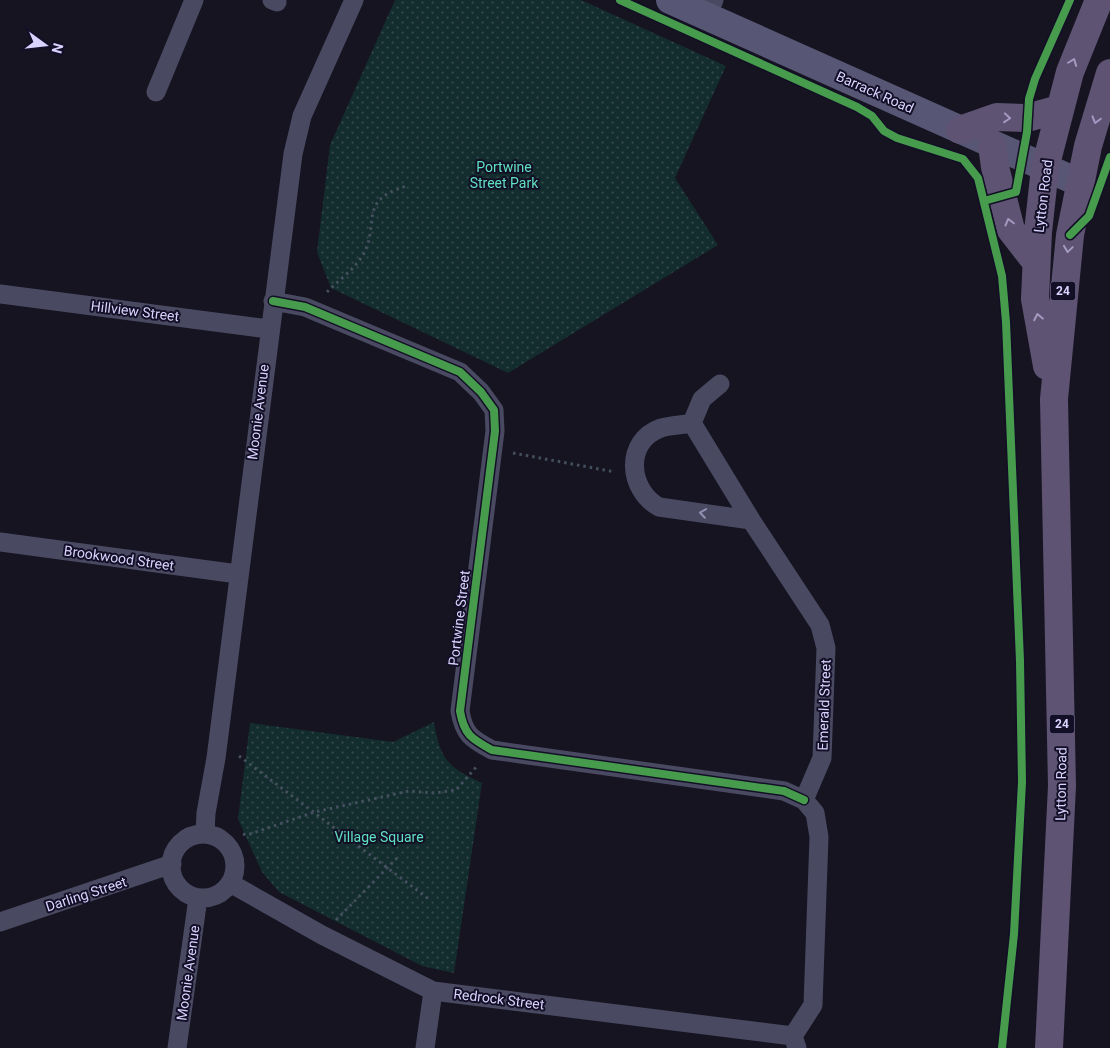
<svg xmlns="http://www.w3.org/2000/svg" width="1110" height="1048" font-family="Roboto,sans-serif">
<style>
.park{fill:url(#park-dots)}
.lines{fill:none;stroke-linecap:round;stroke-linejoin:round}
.path{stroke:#44505f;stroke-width:3;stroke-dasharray:2.5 4;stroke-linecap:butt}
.street{stroke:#4a4962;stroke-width:19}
.secondary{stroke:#575674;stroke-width:28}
.primary{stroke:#5e5373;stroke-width:28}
.cycleway-casing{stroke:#130f26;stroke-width:11}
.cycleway{stroke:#469c4c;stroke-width:8}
.oneway{stroke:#a29ac0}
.oneway2{stroke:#928eb0}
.labels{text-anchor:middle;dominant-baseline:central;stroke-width:4;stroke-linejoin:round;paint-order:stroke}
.shield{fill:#130f26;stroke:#9e99be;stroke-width:1}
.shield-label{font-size:12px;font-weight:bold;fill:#d9d4ff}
.street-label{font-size:14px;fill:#d9d4ff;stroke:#130f26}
.park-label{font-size:14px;fill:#5fe0c0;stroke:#130f26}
</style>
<defs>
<pattern id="park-dots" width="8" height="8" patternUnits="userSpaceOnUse" patternTransform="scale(1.25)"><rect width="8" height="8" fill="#132c2d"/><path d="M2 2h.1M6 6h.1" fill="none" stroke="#354a4c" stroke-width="1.8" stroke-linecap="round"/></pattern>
</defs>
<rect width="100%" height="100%" fill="#161421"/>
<path class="park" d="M395,0H581L726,66L675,178L718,245L508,373L331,288L317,252L330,145Z
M434,722C440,760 449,768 482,783L454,973L422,966L279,892L262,872L238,819L250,723L393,742Z"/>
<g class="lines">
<path class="path" d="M327,292C338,281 352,271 361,258C382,227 355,200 407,186
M513,453L615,472
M239,756L430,900
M243,834L247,835L315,812L409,791L435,793L456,790L478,765
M336,920L400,855"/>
<path class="street" d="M272,0L277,2
M707,17L714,0
M156,92L194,0
M0,294L269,329
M273,301L305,307L460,372L481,392L494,410L495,431L460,711C464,735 472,739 492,750L784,791L804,800
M692,423L751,520L820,625L826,648L822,758L804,800L815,813L819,837L813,1005L793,1036L797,1048
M692,423C683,425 671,425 661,428C624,441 628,490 659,507L751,520
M692,423L702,399L720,384
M0,542L238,574
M205,834L206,813L216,758L293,154L302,116L354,0
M171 866a32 32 0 1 1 64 0a32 32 0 1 1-64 0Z
M230,883L322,935L433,991L793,1036
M0,922L172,864
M177,1048L198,898
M425,1048L433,991"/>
<path class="secondary" d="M670,0L1080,183"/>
<path class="primary" d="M960,130L997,117L1027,118L1059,109
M992,145L995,167L1011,230L1036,262
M1047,366L1035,299L1038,232L1045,168L1070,72L1099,0
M1049,1048L1062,786L1054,399L1070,235L1088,146L1110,73"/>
<defs>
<path id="cycleway" d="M620,0L857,107L872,116L884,131L897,138L963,159L978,178L1002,276L1006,322L1020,661L1022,782L1014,934L1002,1048
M984,201L1016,192L1027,132L1029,99L1035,79L1070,0
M1070,235L1089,216L1110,157
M273,301L305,307L460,372L481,392L494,410L495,431L460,711C464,735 472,739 492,750L784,791L804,800"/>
</defs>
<use href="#cycleway" class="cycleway-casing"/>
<use href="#cycleway" class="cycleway"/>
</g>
<defs><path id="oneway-chevron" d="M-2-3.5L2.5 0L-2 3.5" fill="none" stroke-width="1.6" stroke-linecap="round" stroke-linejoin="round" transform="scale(1.25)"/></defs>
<g class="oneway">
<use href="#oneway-chevron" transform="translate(1073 62) rotate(-69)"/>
<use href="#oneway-chevron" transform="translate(1007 118) rotate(5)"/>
<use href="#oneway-chevron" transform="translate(1096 120) rotate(106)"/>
<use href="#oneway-chevron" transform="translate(1009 222) rotate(-105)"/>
<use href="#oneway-chevron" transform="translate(1068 249) rotate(98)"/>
<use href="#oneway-chevron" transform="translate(1038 317) rotate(-101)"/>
</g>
<use class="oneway2" href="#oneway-chevron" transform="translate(703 513) rotate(-172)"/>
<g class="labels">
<g class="shield">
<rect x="1050.5" y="281.5" width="25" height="19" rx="4"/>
<rect x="1049.5" y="714.5" width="25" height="19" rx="4"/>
</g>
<g class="shield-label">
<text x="1063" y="291">24</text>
<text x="1062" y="724">24</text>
</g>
<g class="street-label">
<text transform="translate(875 92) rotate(24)">Barrack Road</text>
<text transform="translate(1043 196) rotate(-83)">Lytton Road</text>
<text transform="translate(135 311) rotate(7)">Hillview Street</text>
<text transform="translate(258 412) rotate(-83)">Moonie Avenue</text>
<text transform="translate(119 558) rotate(8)">Brookwood Street</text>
<text transform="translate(459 618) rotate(-83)">Portwine Street</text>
<text transform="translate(824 705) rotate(-88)">Emerald Street</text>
<text transform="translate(1061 784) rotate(-89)">Lytton Road</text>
<text transform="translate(86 894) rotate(-18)">Darling Street</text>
<text transform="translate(188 973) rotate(-82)">Moonie Avenue</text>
<text transform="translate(499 999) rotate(7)">Redrock Street</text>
</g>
<g class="park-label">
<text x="504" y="167">Portwine<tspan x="504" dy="16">Street Park</tspan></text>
<text x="379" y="837">Village Square</text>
</g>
</g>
<g transform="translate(45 45) rotate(105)" stroke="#130f26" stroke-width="4" paint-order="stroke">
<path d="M0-4L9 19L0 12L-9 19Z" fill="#d9d4ff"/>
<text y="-8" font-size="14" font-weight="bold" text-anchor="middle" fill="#d9d4ff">N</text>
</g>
</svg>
